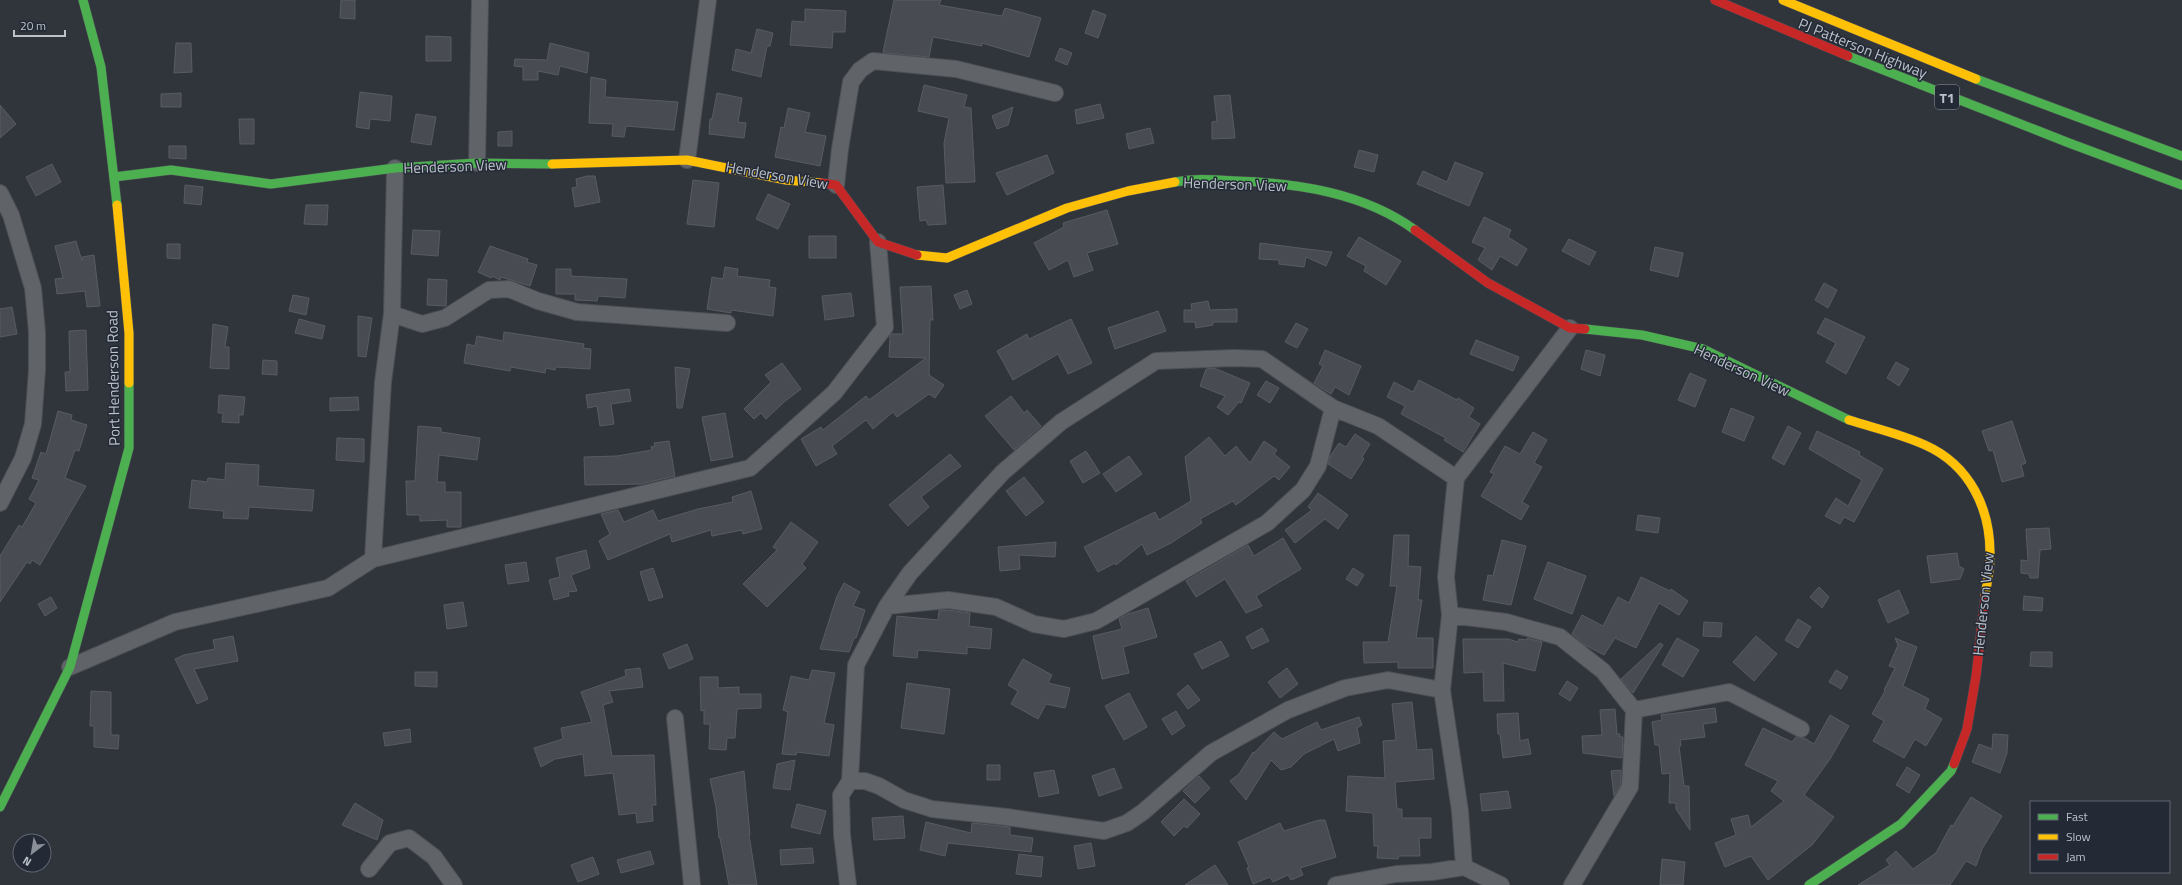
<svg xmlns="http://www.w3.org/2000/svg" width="2182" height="885" font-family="'Titillium Web',sans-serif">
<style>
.building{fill:#484b52;stroke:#585c62}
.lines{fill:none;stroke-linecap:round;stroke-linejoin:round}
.street-casing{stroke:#4c4f54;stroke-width:18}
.fast-casing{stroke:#4c4f54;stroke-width:10}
.slow-casing{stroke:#4c4f54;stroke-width:10}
.jam-casing{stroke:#4c4f54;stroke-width:10}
.street{stroke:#606368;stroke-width:16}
.fast{stroke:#4caf50;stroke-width:9}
.slow{stroke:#ffc107;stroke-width:9}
.jam{stroke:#c62828;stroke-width:9}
.labels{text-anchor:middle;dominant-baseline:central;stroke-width:3;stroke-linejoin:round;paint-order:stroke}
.shield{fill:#232a36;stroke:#8e949e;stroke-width:1}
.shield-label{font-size:14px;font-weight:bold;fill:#bcc1ca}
.street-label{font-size:15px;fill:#bcc1ca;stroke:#232a36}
</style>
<rect width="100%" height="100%" fill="#30343b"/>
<path class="building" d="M341,0H355V19L340,18Z
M894,0H941L939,5L1002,16L1005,8L1041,18L1029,57L982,43V46L933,37L929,57L885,53L883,52Z
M805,9L846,11L845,32H833L832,48L790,45L792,21L805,22Z
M1093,10L1106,15L1098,38L1085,33Z
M757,29L773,33L770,46H767L761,77L732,70L736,49L751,53Z
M426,36L451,37V61H426Z
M176,43H191L192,72L174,73Z
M550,43L589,53L587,73L560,66L558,75L538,71V80H523V67L514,66L515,59L547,60Z
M1060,48L1072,53L1067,65L1055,60Z
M591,77L606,80L605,97L678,102L674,130L626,126L624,137L612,136L613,124L589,123Z
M924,85L967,95L964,107L971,108L975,182L946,183L944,143L949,118L918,111Z
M360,92L392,96L390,121L370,119L369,129L356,127Z
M181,93V107H161V94Z
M717,93L742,98L738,122L746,123L744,138L709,134L710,119H712Z
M1230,95L1235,138L1212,139V122L1217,121L1214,96Z
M1100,104L1104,118L1077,124L1075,110Z
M0,105L16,124L0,138Z
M1013,107L1008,125L997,129L992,116Z
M788,108L810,113L805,132L826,136L820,166L775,157L781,127L784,128Z
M416,114L436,117L431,145L411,142Z
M239,119H254V144H240Z
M1150,128L1154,143L1129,149L1126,134Z
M512,131V146H498V132Z
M169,146H186V159L169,158Z
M1359,150L1378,155L1374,172L1354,167Z
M1047,155L1054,173L1007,195L996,173Z
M1455,162L1483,173L1469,206L1417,184L1423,171L1447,182Z
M52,164L61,182L36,196L26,177Z
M587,176H595L600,202L575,207L572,188L577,187L576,179Z
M693,180L719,183L714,227L687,224Z
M185,185L203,187L201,205L184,203Z
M943,185L946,224L928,225L926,220L920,221L917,187Z
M768,194L790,204L778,229L756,219Z
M306,205H328L327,225L304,224Z
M1107,210L1118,244L1087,253L1093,270L1074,277L1068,260L1049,270L1034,243L1064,227L1063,223Z
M1484,217L1511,230L1508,237L1527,249L1517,266L1500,256L1492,270L1478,260L1485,248L1472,242Z
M413,230L440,231L438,256L411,254Z
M809,236H836V258H809Z
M1359,237L1401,261L1386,285L1364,271L1366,266L1347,256Z
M1569,239L1596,252L1589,265L1562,251Z
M76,241L82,261V257L94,255L100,306L87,307L85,291L57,294L55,279L63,278L55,246Z
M1260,243L1307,249L1332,252L1326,266L1306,257L1304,267L1279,264V260L1259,259Z
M167,244H180V259L167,258Z
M490,246L528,259L527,262L537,265L530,286L501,277L500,280L492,276L491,278L478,272Z
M1655,247L1683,253L1678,277L1650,270Z
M725,267L738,269L737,276L770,280L769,287L776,288L773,316L731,310V313L707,309L712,277L723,279Z
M556,269H571V276L627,279L625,298L598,296L597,301L575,300V294H556Z
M428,279L447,280L446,306L427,305Z
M1824,283L1837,290L1828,308L1815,300Z
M931,286L933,320H930L929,375L944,385L935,398L929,394L897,417L893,412L873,429L866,420L832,446L837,454L816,466L801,439L821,427L823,430L866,396L869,400L926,358L889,357L890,336L891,334H903L900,287Z
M967,290L972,304L960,309L954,295Z
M851,293L854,316L825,320L822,296Z
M293,295L309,298L306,315L289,311Z
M1208,301L1210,310L1237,309V322H1213V325L1196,328L1195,322H1184V310H1192L1191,304Z
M12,307L17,334L0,337V309Z
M1158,311L1166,331L1115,349L1108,328Z
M358,316L372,318L366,357L358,356Z
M1825,318L1865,337L1846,374L1826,362L1836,343L1817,333Z
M299,319L325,326L322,339L295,333Z
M1071,319L1092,363L1068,374L1058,354L1013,380L997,351L1027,334L1029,339Z
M1296,323L1308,329L1297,348L1285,342Z
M213,324L228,327L225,347H229V369L210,368Z
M86,330L88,390L66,391L65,372H70L69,331Z
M504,332L584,344L583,348L591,349L590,369L556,367L555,370L546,368L545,373L511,367L510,371L464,363L467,344L475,346L477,336L503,341Z
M1476,340L1519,357L1513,371L1470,354Z
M1325,350L1361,366L1349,395L1335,387L1331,394L1314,383L1323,366L1319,364Z
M1586,350L1605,355L1600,376L1581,369Z
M263,360L277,361V375L262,374Z
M1896,362L1909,369L1899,386L1887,378Z
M782,363L801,389L784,402L766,419L761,413L754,419L744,409L771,382L765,375Z
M675,367L690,369L682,408H677Z
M1214,368L1250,383L1241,403L1239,402L1228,415L1217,407L1225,396L1200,386L1206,369Z
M1690,373L1706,380L1695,407L1678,400Z
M1419,380L1457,400L1458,398L1474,408L1469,417L1480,424L1463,452L1444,440L1446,438L1401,414L1405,406L1387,397L1394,382L1413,392Z
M1266,381L1279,388L1270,403L1257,395Z
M629,389L631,401L611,404L614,424L600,426L597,406L588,408L586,395Z
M219,395L245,397L243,415H239V423L222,422L223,413H218Z
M1011,396L1024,413L1027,410L1041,426L1014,450L985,416Z
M358,397L359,410L330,411V398Z
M1731,408L1754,417L1744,441L1722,432Z
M58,411L72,415L71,420L87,425L79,451L75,450L65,478L86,486L40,565L32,560L30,564L27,562L0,602V556L19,525L22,527L36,503L29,499L39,480L32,478L41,452L46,454Z
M725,413L733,457L711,461L702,417Z
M2012,421L2026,463L2021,465L2024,476L2002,482L1993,450L1989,451L1982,431Z
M418,426L441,428V432L480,438L477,460L439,455L437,482H445V492H461V527H447V520L420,521V515H407L406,481H415Z
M1788,426L1801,433L1784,465L1772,458Z
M1817,431L1860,452L1859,455L1883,469L1854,522L1844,517L1840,524L1825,516L1836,498L1848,506L1862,480L1809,449Z
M1533,432L1547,440L1534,463L1542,467L1522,502L1529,506L1521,520L1481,496L1494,474L1490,472L1505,446L1520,454Z
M1355,434L1370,444L1362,457L1364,459L1351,479L1328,464L1331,455L1339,443L1346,447Z
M1209,437L1225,456L1236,446L1250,463L1264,441L1277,450L1274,454L1290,467L1279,480L1274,476L1236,505L1233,501L1200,519L1202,523L1171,543L1147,555L1142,544L1116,565L1115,563L1098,572L1084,547L1155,512L1159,520L1191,501L1185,457Z
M337,438L364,439V462L336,460Z
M669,441L675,476L641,484L585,485L584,457L617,456L652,450L651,447L655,446L654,443Z
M1086,451L1100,473L1083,483L1070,461Z
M950,454L961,466L921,497L929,507L908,526L889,505Z
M1129,456L1142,474L1116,492L1103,474Z
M226,463L259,465L258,486L314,490L312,511L249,507L248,519L223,518L224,511L189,508L192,480L207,482L208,478L225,480Z
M1024,477L1044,502L1026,516L1006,491Z
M751,491L762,529L743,534L742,530L712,536L711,530L672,542L670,534L608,560L599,541L610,534L601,514L618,510L624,522L653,510L658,521L698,509L733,502L732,497Z
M1318,493L1348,515L1338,529L1325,519L1295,543L1285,530L1312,510L1308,507Z
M1638,515L1660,518L1658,533L1636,530Z
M791,522L818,542L802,564L806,568L767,607L743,584L777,550L773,547Z
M2049,528L2051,549L2040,550L2038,578H2030L2029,574L2021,573V560L2028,561L2026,529Z
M1394,535H1409L1408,566L1421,567L1418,600H1422L1416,638H1433V668H1398V662L1364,663L1363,642H1388L1397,586H1390Z
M1283,538L1301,569L1256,596L1262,606L1246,613L1225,579L1196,597L1186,581L1248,545L1254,556Z
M1502,540L1526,546L1511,605L1483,600L1488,575L1493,576Z
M1056,542L1055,557L1019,555L1020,569L1000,571L998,547Z
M586,550L590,568L571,575L577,591L568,592L569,596L554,600L549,580L560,577L556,558Z
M1957,553L1959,566L1964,569L1960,579L1931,583L1927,556Z
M526,562L529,581L508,584L505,565Z
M1548,562L1586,576L1572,614L1534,599Z
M653,568L663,597L649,601L640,572Z
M1353,568L1364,575L1357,586L1346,579Z
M1641,577L1670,591L1671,589L1688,601L1679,615L1659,603L1636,648L1615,638L1604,655L1585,645L1572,634L1582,615L1603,626L1618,597L1629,603Z
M844,583L860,592L853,606L865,610L856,638H854L849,652L820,649L837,596Z
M1819,587L1829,597L1822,608L1810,597Z
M1899,590L1909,613L1888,623L1878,600Z
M2024,596L2043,598L2042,611L2023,610Z
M51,597L57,608L45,616L38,604Z
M463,602L467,626L447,629L444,605Z
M1148,608L1157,637L1123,647L1129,673L1102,679L1093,636L1122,629L1119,619L1128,614Z
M939,610H948L970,613L969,626L992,629L990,649L967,647V654L918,650L917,658L893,656L897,616L938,620Z
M1798,619L1811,627L1798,648L1785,640Z
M1704,622L1722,623L1721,637L1703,636Z
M1262,628L1269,641L1252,649L1246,637Z
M233,636L238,661L194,669L208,699L197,704L175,659L184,655L215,649L213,640Z
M1756,636L1777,654L1754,681L1733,662Z
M1527,638L1542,642L1535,671L1503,663L1504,701H1484L1483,672L1464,673L1463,639H1508L1518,642L1519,639L1527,640Z
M1677,638L1699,650L1683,677L1662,665Z
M1895,638L1917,647L1903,686L1929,699L1925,709L1942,719L1926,746L1915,739L1904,758L1873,741L1884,721L1872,714L1885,691L1884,690L1895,668L1889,666L1898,645Z
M1221,641L1229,656L1202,669L1194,654Z
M1660,643L1663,645L1633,693L1621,679Z
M687,644L693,659L669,669L663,654Z
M2031,652H2052V667L2030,666Z
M1023,659L1052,675L1048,683L1070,688L1065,708L1046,704L1038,719L1011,704L1018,691L1008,685Z
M640,668L643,687L609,691L613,702L603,705L612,756L654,755L656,805H652L653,821L637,823L636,813L619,815L613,773L585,776L583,754L555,759L541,767L534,748L563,739L561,728L592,722L581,692L626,676L625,670Z
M1287,668L1298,684L1280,698L1268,682Z
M812,670L835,673L824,723L834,725L829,756L797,752L796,755L782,754L788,712L783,710L791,676L809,680Z
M1836,670L1848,677L1841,689L1829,682Z
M415,672H437V687L415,686Z
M700,677H718V688L739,687V694H761V708L737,709L735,738H727L726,750L709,749L710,724H704V710L701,711Z
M1567,681L1578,688L1570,701L1559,694Z
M907,683L950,689L944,734L901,728Z
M1188,685L1200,700L1188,709L1177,694Z
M91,691L111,692V735H119L118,749L94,747V726H90Z
M1129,693L1147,727L1124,740L1105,706Z
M1412,702L1417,750L1432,749L1434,779L1395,782L1397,809H1402V818H1431V838H1419L1420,856H1399L1398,859L1377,858L1378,846H1374L1373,813L1346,811L1348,776L1385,778L1383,741L1396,740L1392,704Z
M1715,708L1717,722L1703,724L1705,737L1680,740L1681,746H1679L1684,786H1689L1690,830L1676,809V803H1669L1670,773L1662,774L1659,745H1655L1652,722L1662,720L1661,715Z
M1615,709L1617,734H1620V737H1623L1622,758L1583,753L1582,736L1602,735L1600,710Z
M1176,711L1185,726L1172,735L1162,719Z
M1518,713L1520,741L1528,739L1531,754L1503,758L1500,734H1498L1497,714Z
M1830,715L1849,726L1830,759L1804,795L1834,817L1812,845L1768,880L1751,856L1725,867L1715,843L1736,835L1731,819L1748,815L1751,827L1784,801L1771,791L1778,781L1745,765L1763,728L1792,742L1796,737L1804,738L1814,744Z
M1359,717L1362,725L1357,728L1360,743L1338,751L1334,739L1304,754L1291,767L1281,770L1271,760L1246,800L1230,781L1239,774L1253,752L1254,753L1274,732L1282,739L1317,722L1321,730Z
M410,729L411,742L385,746L383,733Z
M1993,734L2008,735L2007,753L2000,773L1972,762L1979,744L1992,749Z
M795,760L790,790L773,788L777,764Z
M987,765H1000V780H987Z
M1907,767L1920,775L1909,793L1896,785Z
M1114,768L1122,788L1099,796L1092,776Z
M1054,770L1059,793L1039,797L1034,773Z
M1621,770V784L1614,796L1611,771Z
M744,771L750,835H749L757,885H729L720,838H719L716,807L710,779Z
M1199,776L1210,788L1195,803L1183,791Z
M1508,791L1511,808L1482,811L1480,794Z
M1971,797L2002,816L1982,849L1976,866L1966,861L1950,885H1858L1890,865L1886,860L1896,851L1913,869L1936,853L1951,825L1953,826Z
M1184,799L1200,814L1187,828L1184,826L1174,836L1161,822Z
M355,803L383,820L377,840L342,825Z
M797,804L826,811L820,834L791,827Z
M903,816L905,838L874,840L872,818Z
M1319,820H1325L1336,857L1300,868L1303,875L1291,880L1288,875L1273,882L1270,877L1253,884L1247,868L1249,867L1238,842L1280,823L1284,831Z
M926,822L971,833L972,823L1010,827V835L1033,838L1031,852L948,843L945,856L920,850Z
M1091,843L1095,866L1078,869L1074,846Z
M812,848L814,863L781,865L780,850Z
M650,851L654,864L621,873L617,860Z
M1019,854L1043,857L1041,877L1016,874Z
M593,857L599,874L578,882L571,865Z
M1662,859L1685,862L1683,885H1660Z
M1215,865L1228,885H1185Z"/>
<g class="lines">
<defs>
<path id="street" d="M687,160L708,0
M477,163L480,0
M836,185L840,149L851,82L860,70L873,61L956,69L1055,93
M0,193L11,215L33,288L37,332V370L33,424L23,458L0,503
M392,314L422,324L445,318L489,290L509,289L538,301L577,312L727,323
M373,559L383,382L392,314L395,168
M887,606L948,600L996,607L1034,624L1064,629L1096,621L1267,523L1303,490L1318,466L1333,408
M1450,615L1506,622L1560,637L1603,671L1634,710L1630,787L1572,885
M70,667L175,622L328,588L373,559L750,468L834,393L885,327L878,242
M1634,710L1729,692L1801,729
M675,718L692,885
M850,781H865L879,786L904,800L932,809L1007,817L1104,831L1127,823L1143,812L1211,753L1288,710L1345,688L1388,680L1442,690
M1464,867L1460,811L1442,690L1450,615L1446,577L1456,478L1570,328
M369,869L390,843L409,838L434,857L454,885
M848,885L842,835L841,795L850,781L856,665L887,606L910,573L1003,472L1061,422L1156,361L1234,358L1262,359L1333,408L1378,426L1456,478
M1336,885L1396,874L1432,872L1464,867L1501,885"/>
<path id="fast" d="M83,0L101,67L117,205
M1848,56L2069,143L2182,185
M1976,79L2182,156
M114,177L171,170L271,184L395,168L477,163L552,164
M1175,182C1196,178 1215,180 1236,181C1298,183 1364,193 1415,230
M1585,329L1642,335L1703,349L1849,420
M0,807L70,667L129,448V383
M1809,885L1901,824L1951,771L1954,764"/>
<path id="slow" d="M1783,0L1976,79
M552,164L687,160L786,180L821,183
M117,205L129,333V383
M917,255L947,258L1067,208L1128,191L1175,182
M1849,420C1874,428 1901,434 1925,445C1970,465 1991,509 1990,557C1990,570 1987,583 1985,596"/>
<path id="jam" d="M1715,0L1848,56
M821,183L836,185L878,242L917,255
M1415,230L1488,283L1570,328L1585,329
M1954,764L1967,729L1976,676L1985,596"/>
</defs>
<use href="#street" class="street-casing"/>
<use href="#fast" class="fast-casing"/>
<use href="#slow" class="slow-casing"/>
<use href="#jam" class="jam-casing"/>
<use href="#street" class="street"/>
<use href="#fast" class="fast"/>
<use href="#slow" class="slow"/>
<use href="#jam" class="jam"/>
</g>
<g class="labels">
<rect class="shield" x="1935" y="85" width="24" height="24" rx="3"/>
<g class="shield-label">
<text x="1947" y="97">T1</text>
</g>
<g class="street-label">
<text transform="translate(1863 48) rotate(22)">PJ Patterson Highway</text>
<text transform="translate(455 166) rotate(-2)">Henderson View</text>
<text transform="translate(777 175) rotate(10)">Henderson View</text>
<text transform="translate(1235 184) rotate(2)">Henderson View</text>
<text transform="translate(1742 370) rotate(25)">Henderson View</text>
<text transform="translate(113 378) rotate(-91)">Port Henderson Road</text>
<text transform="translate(1983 604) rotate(-84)">Henderson View</text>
</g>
</g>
<rect x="2030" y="801" width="140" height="72" fill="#232a36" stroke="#606671"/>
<rect x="2038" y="814" width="20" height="6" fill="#4caf50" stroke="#606671"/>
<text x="2066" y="821" font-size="12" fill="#bcc1ca">Fast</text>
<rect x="2038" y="834" width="20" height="6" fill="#ffc107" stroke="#606671"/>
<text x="2066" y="841" font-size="12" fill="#bcc1ca">Slow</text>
<rect x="2038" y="854" width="20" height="6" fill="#c62828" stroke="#606671"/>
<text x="2066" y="861" font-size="12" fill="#bcc1ca">Jam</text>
<g transform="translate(32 853) rotate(211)"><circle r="19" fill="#232a36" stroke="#606671"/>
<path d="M0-3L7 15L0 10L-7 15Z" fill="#8b9098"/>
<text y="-6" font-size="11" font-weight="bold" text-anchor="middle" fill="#bcc1ca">N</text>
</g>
<path d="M14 30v6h51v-6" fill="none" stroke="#bcc1ca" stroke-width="2"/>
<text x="20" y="30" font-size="12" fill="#bcc1ca" stroke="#232a36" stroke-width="3" paint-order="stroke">20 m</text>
</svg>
